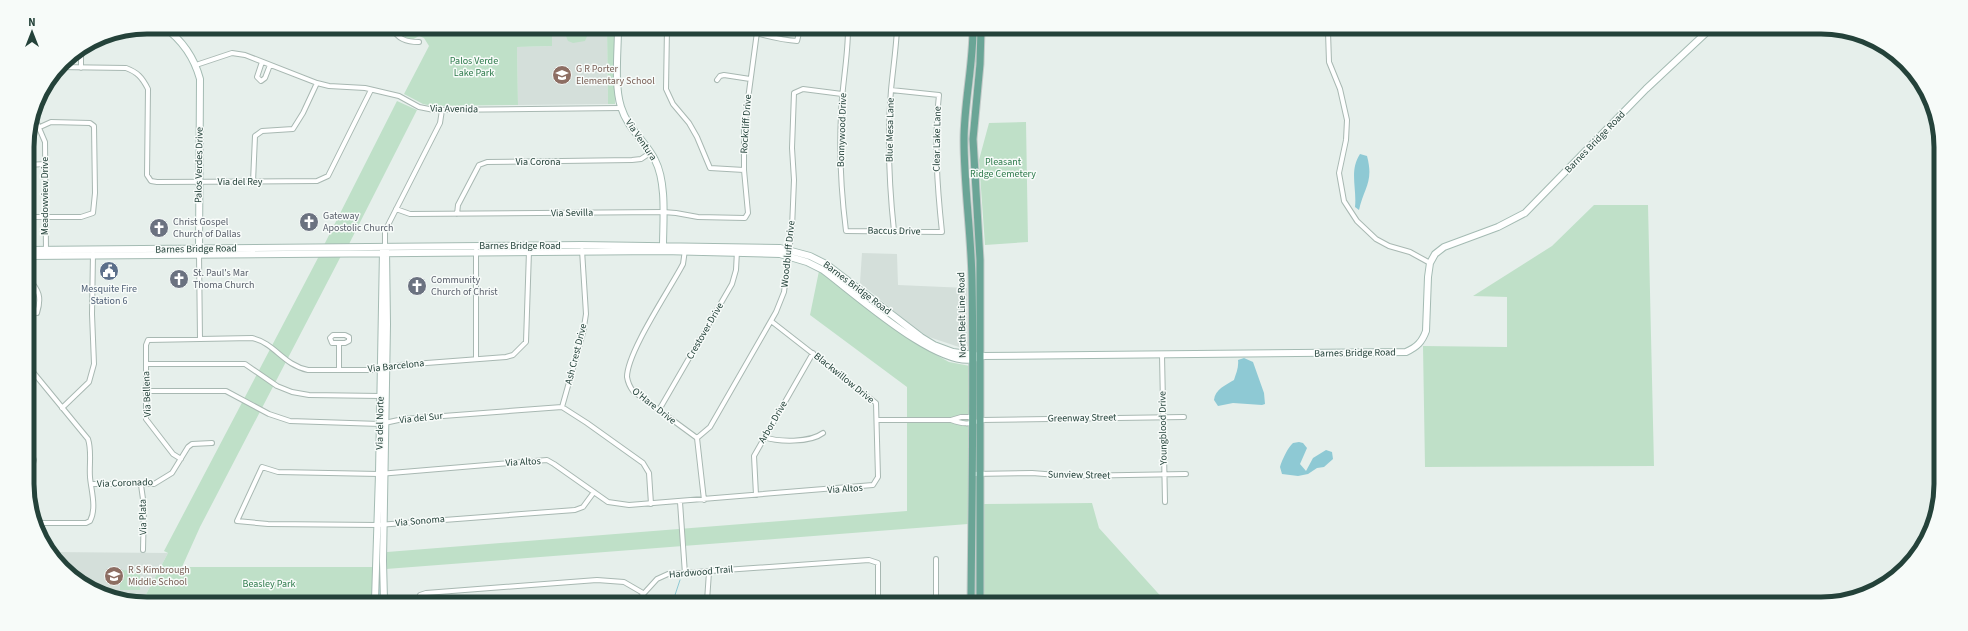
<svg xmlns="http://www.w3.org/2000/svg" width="1968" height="631" font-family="'Source Sans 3',sans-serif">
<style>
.built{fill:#d4dfda}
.green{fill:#bfe0c8}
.water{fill:#8ec9d4}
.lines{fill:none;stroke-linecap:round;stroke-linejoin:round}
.stream{stroke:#8ec9d4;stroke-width:1}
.street-casing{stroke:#a8b8b2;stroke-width:6}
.secondary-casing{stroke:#a4bbb3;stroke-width:8}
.primary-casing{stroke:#c2cac8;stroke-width:9}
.street{stroke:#fff;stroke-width:4}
.secondary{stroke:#fff;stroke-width:6}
.primary{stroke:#6aa596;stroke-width:7}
.labels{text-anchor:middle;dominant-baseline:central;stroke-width:3;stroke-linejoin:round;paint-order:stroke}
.park-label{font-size:10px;fill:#2d7a4b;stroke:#f7fbf9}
.education-label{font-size:10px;fill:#785e54;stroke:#f7fbf9;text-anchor:start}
.street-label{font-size:10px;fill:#24423a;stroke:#f7fbf9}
.worship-label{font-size:10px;fill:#5b616d;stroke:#f7fbf9;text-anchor:start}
.service-label{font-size:10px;fill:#4e5e75;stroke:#f7fbf9}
.rim{fill:none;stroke:#24423a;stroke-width:5}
</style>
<rect width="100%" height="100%" fill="#e6efeb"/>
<path class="built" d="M552,28H607L608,104L518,105L517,47L552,46Z
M862,253L897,254L898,285L967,288L968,346L959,347L929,337L917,330L860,283Z
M51,552L168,553L143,600H115L87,588L57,563Z"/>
<path class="green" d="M395,28H552V46L517,47L518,105L432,106L423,104L404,94L429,46L424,38L419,36L412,40L403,36Z
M582,28L588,34L585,41L573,43L568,41L566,36L568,32Z
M607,28H614L615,104H608Z
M397,101L417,110L348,246L324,245Z
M1026,122L1028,242L985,245L979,160L989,123Z
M1594,205H1648L1654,466L1425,467L1423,346L1507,347V297L1473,296L1552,246Z
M319,256H341L200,527L182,567H374L372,600H143L168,553L164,551Z
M819,271L929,351L949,362L970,366L968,524L386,569L387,552L907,511V387L810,315Z
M1092,503L1099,528L1166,602H984V504Z
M120,570L140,571V590H120Z"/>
<path class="water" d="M1360,154L1367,156C1374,182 1364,187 1359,210L1355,207C1357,188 1349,171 1360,154Z
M1244,358L1253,362L1264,393L1265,404L1262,405L1233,403L1218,406L1214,400C1215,389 1226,385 1234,380C1236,374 1239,367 1238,360Z
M1299,442L1303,443L1307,448L1300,464L1306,471L1313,458L1326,450L1332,452L1333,459L1324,467L1317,468L1308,474L1298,476L1282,474L1280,467C1282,460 1288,447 1293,443Z"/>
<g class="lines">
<path class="stream" d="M380,600V582
M673,601L680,580"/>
<defs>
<path id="street" d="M392,28C398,39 406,42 419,42
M667,28L666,89L673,104L689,123L697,137L710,168L744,170
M734,28C755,32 776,40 797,41L800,29
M848,29C848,58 842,85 841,114C839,154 841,191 846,231L942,232C937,185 934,141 939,95L891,90
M1328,32L1329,62L1340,89L1347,120L1346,140L1339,173L1344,201L1357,221L1376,239L1389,246L1410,252L1430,263
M262,62L257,77L261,81L265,78L270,65
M196,65L232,53L245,55L317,83L329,86L365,88L399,96L419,107L434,110L621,108
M58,67L126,68C137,72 142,77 148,89L147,175L151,181L157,182L317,181L328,176L371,90
M81,68V49
M717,80L720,76L724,75L750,79
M33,114L45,142L46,252
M27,165L45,164
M253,182L255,136L262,131L293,129L303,113L317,83
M396,209L410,214L663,212L676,213L698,217L745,218L748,213L744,170V129L757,32
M457,214L458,205L479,165L487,162L632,160L641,159L650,153
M28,217H81L93,213L95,193L94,126L90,123L51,122L40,127
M894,231C889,184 887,137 891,90C893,69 896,49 897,29
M385,247V231L440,123L442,110
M685,250L683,264C670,289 627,352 627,377C628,383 630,387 633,391L697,438L704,500
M199,254L200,339
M28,278C39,290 42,297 37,313
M333,335H345L349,337V341L345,343H332L330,338Z
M339,343V370
M1162,355L1165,502
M476,359V250
M146,364H245L277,386L292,392L309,395L381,396
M28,366L88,439C92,451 89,465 90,477C91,490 97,508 90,521L86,523H37
M145,391H226L269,414L290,421L380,424L403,419L562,407L587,423L643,463L649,473L651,504
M562,407L583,333L586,314L582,250
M62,408L89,382L94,364L92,314L93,254
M659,410L732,284L736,270L737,251
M878,420H951C962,424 970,425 981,420L1184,417
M951,420L961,417H973
M764,437C778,442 810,443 823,433
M697,438L710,427L776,312L784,292L792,228L794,180L792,148L794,93L803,89L842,94
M29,448L34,460L32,467
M181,459L173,454L146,419V345L148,340L252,338C275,343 283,365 308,370H382L400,365L506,357L513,355L526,342L529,251
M972,474L1032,473L1070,476L1186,474
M91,484H154L172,473L188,447L192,444L212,443
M141,485L144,506L143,550
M594,492L583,507L575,510L378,525L268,524L237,521L262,467L278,472L379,474L547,460L554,464L608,502L629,505L873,485L878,477L876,403L771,321
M756,495L754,456L813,353
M680,502L685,574
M936,559V602
M417,601L420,595L426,593L597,580L624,582L643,593
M637,601L657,579L668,574L869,560L878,563V602
M707,601L709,572"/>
<path id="secondary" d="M164,27C182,40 194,57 200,79L199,252
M618,28C618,52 614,85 621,107C628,130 646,141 655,160C667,183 663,222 663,247
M28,250L581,245L780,248L810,256L826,264L921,337L934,345L953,352L981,356L1406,352C1417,347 1422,342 1426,331L1428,277L1430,263L1435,254L1444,247L1498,227L1525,213L1646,89L1708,31
M28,256L663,251L780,254L807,262L823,270C853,292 942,373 977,358
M375,600L379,474L383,250
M384,600L383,561L387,324L386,250"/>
<path id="primary" d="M971,602C972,494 974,386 972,279C971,232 964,186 964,140C964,103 973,66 973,29
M980,602V260L973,139L980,64L981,29"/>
</defs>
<use href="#street" class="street-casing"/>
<use href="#secondary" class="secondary-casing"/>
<use href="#primary" class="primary-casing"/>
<use href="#street" class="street"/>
<use href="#secondary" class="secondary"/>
<use href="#primary" class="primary"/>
</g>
<defs>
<symbol id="school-disc" viewBox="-11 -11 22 22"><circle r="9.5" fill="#8d6e63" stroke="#f7fbf9"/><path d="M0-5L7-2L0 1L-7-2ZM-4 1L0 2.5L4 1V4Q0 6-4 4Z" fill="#fff"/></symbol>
<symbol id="church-disc" viewBox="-11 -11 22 22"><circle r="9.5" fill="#6b7280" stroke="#f7fbf9"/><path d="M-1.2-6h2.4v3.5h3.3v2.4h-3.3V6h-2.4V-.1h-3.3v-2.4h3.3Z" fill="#fff"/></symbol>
<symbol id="civic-disc" viewBox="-11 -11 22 22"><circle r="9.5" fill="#5c6f8a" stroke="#f7fbf9"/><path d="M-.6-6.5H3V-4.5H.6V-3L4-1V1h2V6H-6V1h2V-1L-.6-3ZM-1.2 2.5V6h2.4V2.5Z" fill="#fff"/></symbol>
</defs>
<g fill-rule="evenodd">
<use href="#school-disc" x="551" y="64" width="22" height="22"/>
<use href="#church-disc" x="298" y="211" width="22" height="22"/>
<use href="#church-disc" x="148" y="217" width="22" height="22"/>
<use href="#civic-disc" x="98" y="260" width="22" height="22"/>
<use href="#church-disc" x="168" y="268" width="22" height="22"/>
<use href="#church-disc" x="406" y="275" width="22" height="22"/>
<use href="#school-disc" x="103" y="565" width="22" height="22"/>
</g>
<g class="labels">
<g class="park-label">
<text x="474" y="61">Palos Verde<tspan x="474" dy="12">Lake Park</tspan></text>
<text x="1003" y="162">Pleasant<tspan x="1003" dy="12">Ridge Cemetery</tspan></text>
<text x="269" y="584">Beasley Park</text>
</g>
<g class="education-label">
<text x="576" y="69">G R Porter<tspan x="576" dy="12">Elementary School</tspan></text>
<text x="128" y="570">R S Kimbrough<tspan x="128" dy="12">Middle School</tspan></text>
</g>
<g class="street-label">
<text transform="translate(454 109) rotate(1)">Via Avenida</text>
<text transform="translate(746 124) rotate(-86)">Rockcliff Drive</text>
<text transform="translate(842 130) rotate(-88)">Bonnywood Drive</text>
<text transform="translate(890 130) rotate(-89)">Blue Mesa Lane</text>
<text transform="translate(937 139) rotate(-89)">Clear Lake Lane</text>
<text transform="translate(641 140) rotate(56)">Via Ventura</text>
<text transform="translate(1595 142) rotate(-46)">Barnes Bridge Road</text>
<text x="538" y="162">Via Corona</text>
<text transform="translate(199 165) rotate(-89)">Palos Verdes Drive</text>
<text x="240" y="182">Via del Rey</text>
<text transform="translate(45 196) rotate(-90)">Meadowview Drive</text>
<text transform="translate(572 213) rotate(-1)">Via Sevilla</text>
<text transform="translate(894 231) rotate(1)">Baccus Drive</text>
<text x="520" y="246">Barnes Bridge Road</text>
<text transform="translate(196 249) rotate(-1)">Barnes Bridge Road</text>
<text transform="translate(788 254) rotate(-84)">Woodbluff Drive</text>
<text transform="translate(857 288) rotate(37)">Barnes Bridge Road</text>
<text transform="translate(962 315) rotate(-91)">North Belt Line Road</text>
<text transform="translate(705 331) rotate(-60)">Crestover Drive</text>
<text transform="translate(1355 353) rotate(-1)">Barnes Bridge Road</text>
<text transform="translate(576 354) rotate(-76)">Ash Crest Drive</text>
<text transform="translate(396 366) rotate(-6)">Via Barcelona</text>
<text transform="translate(844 378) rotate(39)">Blackwillow Drive</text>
<text transform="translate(147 394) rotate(-92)">Via Bellena</text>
<text transform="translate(654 406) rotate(38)">O'Hare Drive</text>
<text transform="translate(421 418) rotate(-6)">Via del Sur</text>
<text transform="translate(1082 418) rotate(-1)">Greenway Street</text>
<text transform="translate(773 422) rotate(-60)">Arbor Drive</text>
<text transform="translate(380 423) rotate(-89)">Via del Norte</text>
<text transform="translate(1163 428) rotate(-91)">Youngblood Drive</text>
<text transform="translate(523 462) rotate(-3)">Via Altos</text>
<text transform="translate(1079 475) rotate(1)">Sunview Street</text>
<text transform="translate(125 483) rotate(-2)">Via Coronado</text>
<text transform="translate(845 489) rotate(-4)">Via Altos</text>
<text transform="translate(143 517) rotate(-91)">Via Plata</text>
<text transform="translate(420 521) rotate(-5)">Via Sonoma</text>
<text transform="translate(701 572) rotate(-5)">Hardwood Trail</text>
</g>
<g class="worship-label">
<text x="323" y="216">Gateway<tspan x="323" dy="12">Apostolic Church</tspan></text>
<text x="173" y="222">Christ Gospel<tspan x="173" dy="12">Church of Dallas</tspan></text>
<text x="193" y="273">St. Paul's Mar<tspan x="193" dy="12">Thoma Church</tspan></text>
<text x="431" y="280">Community<tspan x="431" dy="12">Church of Christ</tspan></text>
</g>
<g class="service-label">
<text x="109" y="289">Mesquite Fire<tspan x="109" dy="12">Station 6</tspan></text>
</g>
</g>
<path d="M0 0H1968V631H0ZM147 34H1821A113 113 0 0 1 1934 147V484A113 113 0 0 1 1821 597H147A113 113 0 0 1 34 484V147A113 113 0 0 1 147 34Z" fill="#f7fbf9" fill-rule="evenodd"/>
<path class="rim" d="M147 34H1821A113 113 0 0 1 1934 147V484A113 113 0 0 1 1821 597H147A113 113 0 0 1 34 484V147A113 113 0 0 1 147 34Z"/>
<g transform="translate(32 32)" stroke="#f7fbf9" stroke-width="3" paint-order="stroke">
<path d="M0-3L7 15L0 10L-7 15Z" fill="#24423a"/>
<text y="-6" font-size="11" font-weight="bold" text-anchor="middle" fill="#24423a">N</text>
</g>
</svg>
